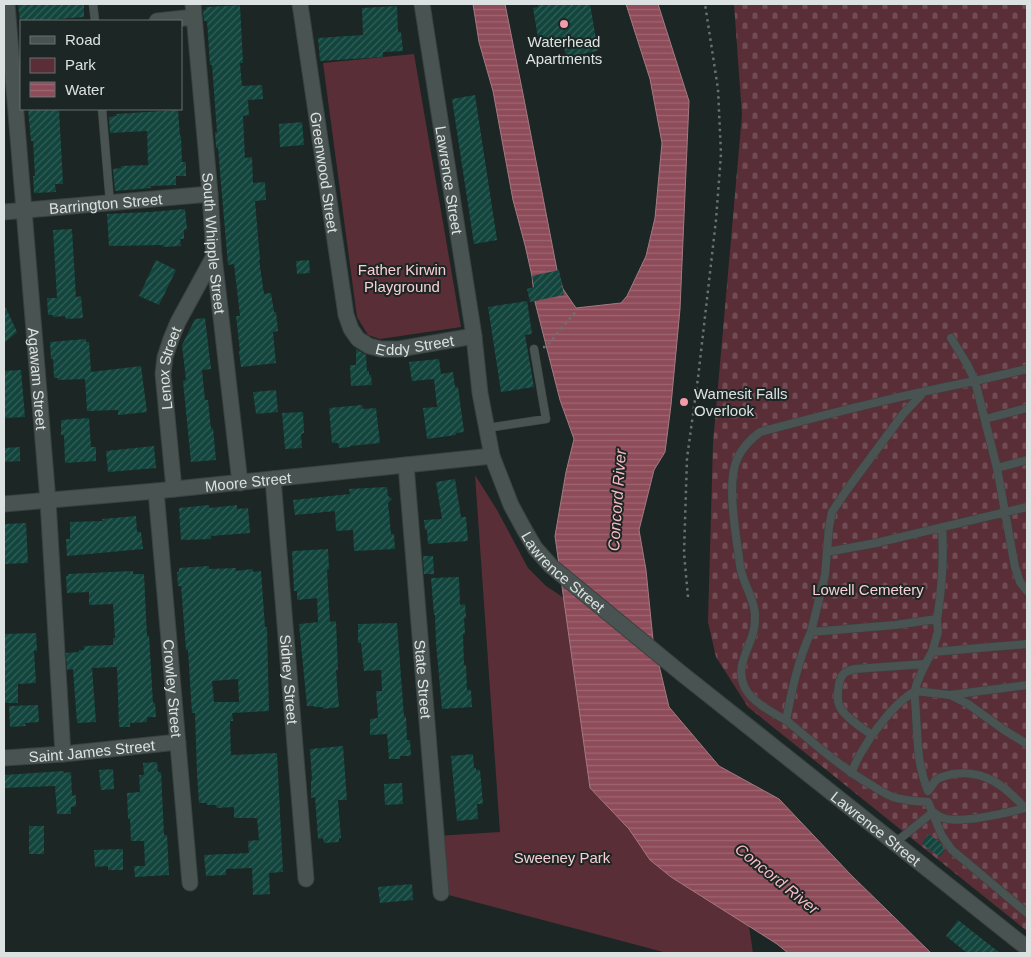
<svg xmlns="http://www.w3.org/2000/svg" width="1031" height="957" font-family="Helvetica,sans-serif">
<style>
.cemetery{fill:url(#cemetery-stones)}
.green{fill:#5a2e37}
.water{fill:url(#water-rules);stroke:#a57982}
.building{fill:url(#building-hatch);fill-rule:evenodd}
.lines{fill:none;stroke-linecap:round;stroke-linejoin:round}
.lane-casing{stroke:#394240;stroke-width:9}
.street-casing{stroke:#394240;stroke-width:17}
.secondary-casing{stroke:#394240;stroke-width:17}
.path{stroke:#697270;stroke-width:2.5;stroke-dasharray:2.5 4;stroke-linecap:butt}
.lane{stroke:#495351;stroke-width:8}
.street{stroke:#495351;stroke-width:15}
.secondary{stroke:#495351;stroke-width:15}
.poi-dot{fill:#f39aab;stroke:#1c2624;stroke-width:2}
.labels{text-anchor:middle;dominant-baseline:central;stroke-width:4;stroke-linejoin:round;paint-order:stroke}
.poi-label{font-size:15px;fill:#dce2e1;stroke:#1c2624}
.street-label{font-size:15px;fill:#dce2e1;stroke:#1c2624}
.park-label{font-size:15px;fill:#f9cfd5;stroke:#1c2624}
.water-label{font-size:16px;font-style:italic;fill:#f8bbc5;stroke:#1c2624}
</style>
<defs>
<pattern id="cemetery-stones" width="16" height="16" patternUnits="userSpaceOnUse" patternTransform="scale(1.25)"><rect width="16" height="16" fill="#5a2e37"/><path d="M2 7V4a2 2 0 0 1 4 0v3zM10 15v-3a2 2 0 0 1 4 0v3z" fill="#714c54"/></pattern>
<pattern id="water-rules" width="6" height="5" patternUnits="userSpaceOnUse" patternTransform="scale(1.25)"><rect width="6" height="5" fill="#8e4c5a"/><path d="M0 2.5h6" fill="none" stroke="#9d6671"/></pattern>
<pattern id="building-hatch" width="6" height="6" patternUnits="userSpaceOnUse" patternTransform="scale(1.25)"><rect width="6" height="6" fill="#12453d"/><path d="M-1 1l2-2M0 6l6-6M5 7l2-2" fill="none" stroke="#346059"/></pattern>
</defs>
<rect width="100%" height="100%" fill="#1c2624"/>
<path class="cemetery" d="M734,4H1027V931L748,707L716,657L708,622L713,443L742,115Z"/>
<path class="green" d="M414,54L461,327L380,339L368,335L357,317L323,63Z
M475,475L497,510L528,568L546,586L564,598L590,788L629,829L650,860L671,877L749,926L753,953H667L441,893L436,836L500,832Z"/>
<path class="water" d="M473,4H505L523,94L557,270L563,289L576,308L621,303L627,296L646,256L655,218L662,143L650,79L626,4H658L689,101L680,309L671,405L665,452L654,470L639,530L646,570L653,640L669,707L719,766L779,799L851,875L931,953H788L777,944L671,877L650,860L629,829L590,788L555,536L566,472L574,439L560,400L535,302L532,276L525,245L513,200L493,91L479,42Z"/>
<path class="building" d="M18,4H84V17L20,22Z
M538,4H590L598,51L566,57L563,40L539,44L533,8L538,7Z
M240,5L243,63H240L242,86L262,85L263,99L248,100L249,115L243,116L245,158L252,157L253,183L265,182L266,200L255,201L260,260H259L264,294L271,293L274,312H276L278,331L273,332L276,363L241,367L239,351H240L236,316H240L234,264L228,265L218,148H216L215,132H217L212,65H210L207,21H204L203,10H206V7Z
M397,6L398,32H401L403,51L383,52V57L320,61L318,38L363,35L362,8Z
M475,95L497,240L474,244L452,99Z
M28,109H59L63,184H55L56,192L34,193L33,176H35L33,141H31Z
M178,110L180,136H181L182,162H186V176H176V185L150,186L151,188L115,191L113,169L121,168V166L148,165L147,131L110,133L109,117L117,116L116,114Z
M302,122L304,145L280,147L279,124Z
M185,209L187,229L184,230V239H180L181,246L162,247L164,245L109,246L107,214L150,212Z
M72,229L76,297L81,296L83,318L66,319L65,316L53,317V315H48L47,298H57L53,230Z
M156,260L176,270L159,305L139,296Z
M309,260L310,273L297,274L296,261Z
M559,270L564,295L530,302L527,289L534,287L532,276Z
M527,301L532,334L525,335L534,387L501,392L488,307Z
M4,304L17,332L4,343Z
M205,318L211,369L202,370L205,400H208L211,429L213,428L216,460L191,462L183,381L186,380L182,345L195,319Z
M86,339V342H89L91,372L141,366L147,412L118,415V410L87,411L85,379L58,380V378H54L53,359H51L50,342Z
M356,349L366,355L367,371H369V375H371L372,385L351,386L350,365H356Z
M439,359L441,374L453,372L455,387H458L464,432L456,433V435L427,439L423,408L437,407L434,379L412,381L409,362Z
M21,370L25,417L4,418V371Z
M276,390L278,412L256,414L253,392Z
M362,405L363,409L376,408L380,443L350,446V447L339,448L338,443H332L329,408Z
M303,412L304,433L301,434L302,448L285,449L282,413Z
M89,418L91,447H96V461L65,463L64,435H61V420Z
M154,446L156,468L108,472L106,451Z
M20,447V461L4,462V448Z
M455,479L461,517H466L468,541L428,544L427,530H425L424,520L442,519L436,482Z
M387,487L388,496L392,499L388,503L391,534H394L395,549L354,551L353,530L336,531L335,511L295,515L293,500L350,494L349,489Z
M209,505L210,508L237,505V509L248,508L250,533L211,536V539L181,540L179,508Z
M136,516L137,532H141L143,549L67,556L66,539H70V522L103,521L102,519Z
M26,523L28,563L4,564V524Z
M328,549L329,569L327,570L330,622L336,621L338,670H336L339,707L323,709V707H314V706H307L299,624L318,622L317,598L297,600V591H294L292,551Z
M423,556H433L434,574H424Z
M209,566V569L236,568V571L253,569V572L261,571L265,627H267L269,711L232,713L233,721H230L231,755L277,753L283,872L269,873L270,894L253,895L252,868L226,869V875L206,876L204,855L249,853L248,841L259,840L257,818H234V807L217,808L216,805H207V803H199L197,775L195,713H192L188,650H186L181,586H178L177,572H179V568ZM238,679L239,702H214L212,681Z
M133,571V574H144L147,636H149L153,703H155L156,717H147V722L130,723V727H119L117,667L92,668L96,722L77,723L73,669L67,670L66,653L79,652V650H84V646L113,645V638H115L113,604L89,605V592L67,593L66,576H68V574Z
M459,577L460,605L465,604L466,618H464L465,634H463L464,665H466L467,690H471L472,707L442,709L436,643L435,615H434L431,578Z
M397,623L404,717L406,716L407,740H410L411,756H400V759H389L387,734L370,735V719L378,718L376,691H382L381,670L364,671L361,643H358V624Z
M36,633L37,651H34L36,683L18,684V703H5L4,634Z
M38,705L39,722L25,723L26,726L10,727L9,706Z
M343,746L347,800H338L341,838H339V842L324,843L323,838L318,839L315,797L311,798V780H312L310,749Z
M473,754L474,768H476V770H480L483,804H477L478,819L457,821L451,756Z
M157,762L158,772H161L164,835H167L169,875L135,877L134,866H145L144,841H131L130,819H128L127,793L140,792L139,775H144L143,763Z
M113,769L114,789L101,790L99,770Z
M64,771V773L71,772L72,796L76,795V806L71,807V814H57L55,786L4,788V775Z
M402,783L403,804L385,805L384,784Z
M29,826H44V854H29Z
M928,834L940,842L945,850L940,857L922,844Z
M123,849V870H108V866L95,867L94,850Z
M412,884L413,900L380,903L378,887Z
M958,920L1000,953H967L946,936Z"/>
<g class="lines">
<defs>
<path id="lane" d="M93,4L95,21
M102,109L110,203
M951,338L967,364L975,381L1027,369
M985,419L1027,408
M487,428L546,419L534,349
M997,468L1027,460
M827,552L876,543L1027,507
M1027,591L1020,582L1015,567L997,468L975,381C903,395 831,413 760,432C751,439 743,447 738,457C727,479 734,520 737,544C739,554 739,565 742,574C746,588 754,600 755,614C755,619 755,625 754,629C750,649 734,666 745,688C752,702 773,713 786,720C792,690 798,660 811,632L895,625L937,619L938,632L932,652L1027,644
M937,619C942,588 944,558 942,527
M811,632L825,575L829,527L832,512L846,491L903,414L925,391
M932,652C927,661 916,682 915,691C914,699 916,707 916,715C918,743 917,764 928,791C931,788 933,784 935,781C939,777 948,775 953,774C984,769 1005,786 1025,808L1027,807
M925,664L855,669C845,671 841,674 839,684C838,690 837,699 839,705C843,716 862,728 872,735C885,718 897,702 915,691L950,695
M1027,685L950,695L968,704L1004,730L1027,744
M786,720C812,742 837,764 866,782C875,787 884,794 893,797C904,801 917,801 928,802L942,836L952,850L1027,913
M851,773L859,756L872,735
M896,842L933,812C936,814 940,817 943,818C960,824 1007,813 1025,808"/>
<g id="street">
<path id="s1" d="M7,4L48,501L63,754"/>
<path id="s2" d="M193,4L210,194L214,256L240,483"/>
<path id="s3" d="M300,4L346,315L351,329L358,339L369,346L381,349H399L474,336"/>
<path d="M157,21L194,17"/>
<path id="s4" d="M4,212L210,194"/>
<path id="s5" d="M406,465L441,893"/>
<path id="s6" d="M273,479L306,879"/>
<path id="s7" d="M174,489L163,374L165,357L171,339L178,322L214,256"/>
<path id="s8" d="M156,491L190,883"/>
<path id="s9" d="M4,758L63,754L178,742"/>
</g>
<g id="secondary">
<path id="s10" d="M422,4L474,336L480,393L492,456L511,505L524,529L535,548L551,566L681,673L1027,948"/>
<path id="s11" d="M4,504L156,491L492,456"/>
</g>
</defs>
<use href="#lane" class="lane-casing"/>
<use href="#street" class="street-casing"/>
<use href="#secondary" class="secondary-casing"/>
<path class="path" d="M543,347H546L577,310
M688,597L684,553L687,458L698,378L716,220L721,154L718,89L705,4"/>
<use href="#lane" class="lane"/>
<use href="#street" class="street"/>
<use href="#secondary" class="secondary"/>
</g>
<g class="poi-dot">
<circle cx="564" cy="24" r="5"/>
<circle cx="684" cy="402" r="5"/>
</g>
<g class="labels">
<g class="poi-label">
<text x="564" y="41">Waterhead<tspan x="564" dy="17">Apartments</tspan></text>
<text x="694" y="393" text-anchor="start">Wamesit Falls<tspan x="694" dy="17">Overlook</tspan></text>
</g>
<g class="street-label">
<text stroke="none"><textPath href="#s3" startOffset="170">Greenwood Street</textPath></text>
<text stroke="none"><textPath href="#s10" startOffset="178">Lawrence Street</textPath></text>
<text stroke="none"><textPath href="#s4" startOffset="102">Barrington Street</textPath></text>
<text stroke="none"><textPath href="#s2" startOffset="240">South Whipple Street</textPath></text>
<text stroke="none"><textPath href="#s3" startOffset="401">Eddy Street</textPath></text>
<text stroke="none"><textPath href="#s7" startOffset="122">Lenox Street</textPath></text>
<text stroke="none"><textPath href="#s1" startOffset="376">Agawam Street</textPath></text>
<text stroke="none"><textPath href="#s11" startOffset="245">Moore Street</textPath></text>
<text stroke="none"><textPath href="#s10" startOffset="596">Lawrence Street</textPath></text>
<text stroke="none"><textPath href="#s6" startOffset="201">Sidney Street</textPath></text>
<text stroke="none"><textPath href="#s5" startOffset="215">State Street</textPath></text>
<text stroke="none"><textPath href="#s8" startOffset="198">Crowley Street</textPath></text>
<text stroke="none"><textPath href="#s9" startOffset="88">Saint James Street</textPath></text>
<text stroke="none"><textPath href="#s10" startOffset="1001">Lawrence Street</textPath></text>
</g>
<g class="park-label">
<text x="402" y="269">Father Kirwin<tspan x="402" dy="17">Playground</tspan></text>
<text x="868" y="589">Lowell Cemetery</text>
<text x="562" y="857">Sweeney Park</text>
</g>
<g class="water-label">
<text transform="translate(617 500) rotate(-86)">Concord River</text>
<text transform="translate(777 879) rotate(39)">Concord River</text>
</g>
</g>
<rect width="1031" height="957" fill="none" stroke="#dce2e1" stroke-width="10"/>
<rect x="20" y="20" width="162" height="90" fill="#1c2624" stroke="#697170"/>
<rect x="30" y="36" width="25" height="8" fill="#495351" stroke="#697170"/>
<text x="65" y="45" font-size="15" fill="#dce2e1">Road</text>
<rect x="30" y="58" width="25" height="15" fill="#5a2e37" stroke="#697170"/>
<text x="65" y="70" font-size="15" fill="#dce2e1">Park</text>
<rect x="30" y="82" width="25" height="15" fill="url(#water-rules)" stroke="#697170"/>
<text x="65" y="95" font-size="15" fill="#dce2e1">Water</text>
</svg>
